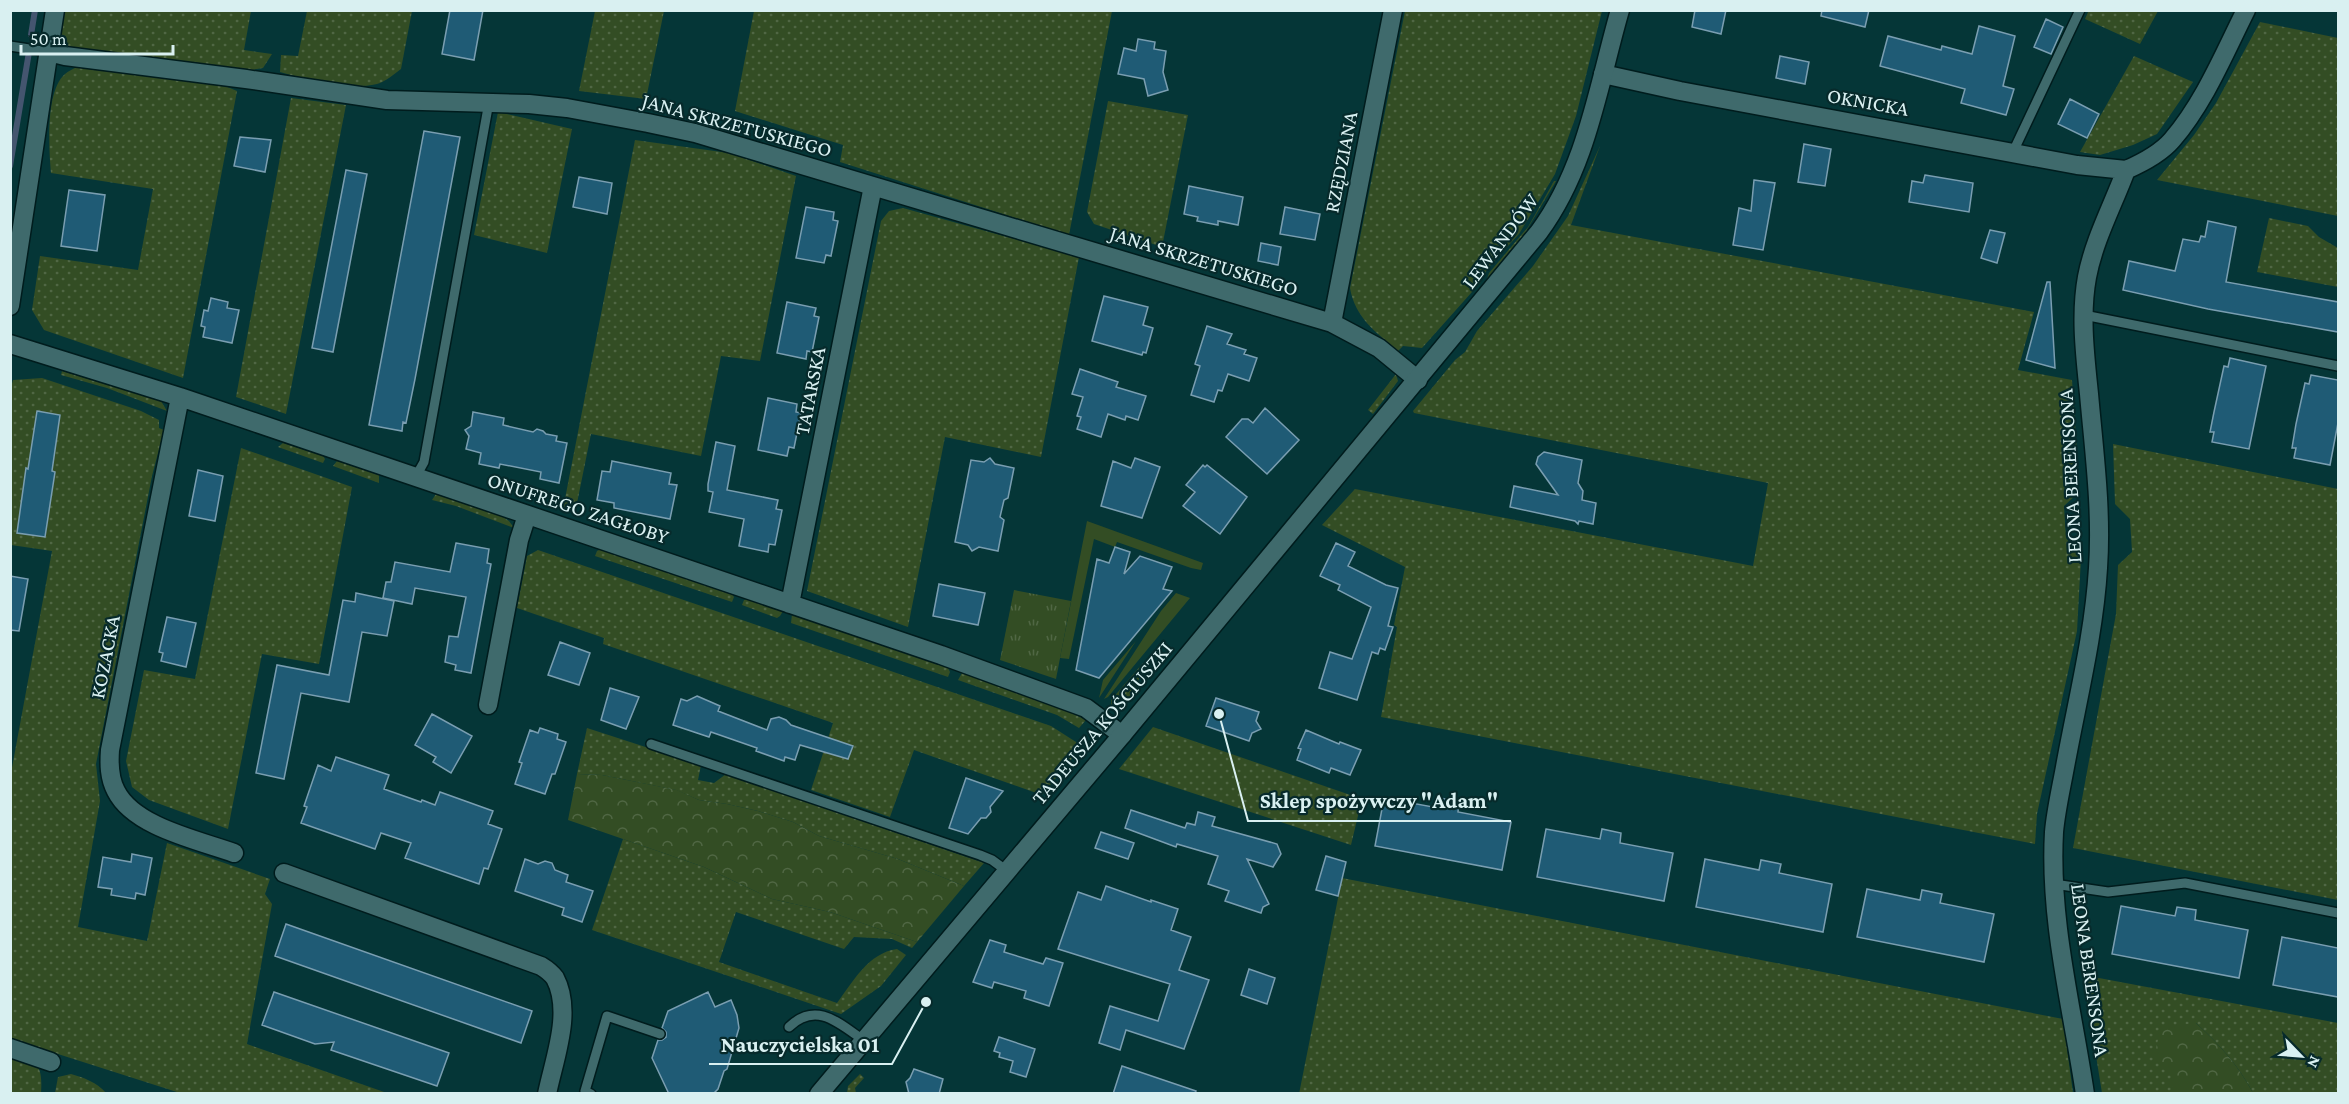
<svg xmlns="http://www.w3.org/2000/svg" width="2349" height="1104" font-family="'Crimson Pro',serif">
<style>
.grass{fill:url(#grass-dots)}
.forest{fill:url(#forest-crowns)}
.park{fill:url(#park-tufts)}
.garden{fill:#334d24}
.lines{fill:none;stroke-linecap:round;stroke-linejoin:round}
.stream{stroke:#44556f;stroke-width:6}
.building{fill:#1f5b75;stroke:#7a9eb1;stroke-width:1.5}
.service-casing{stroke:#001c1d;stroke-width:12}
.minor-casing{stroke:#001c1d;stroke-width:21}
.tertiary-casing{stroke:#001c1d;stroke-width:21}
.service{stroke:#3f6a6c;stroke-width:9}
.minor{stroke:#3f6a6c;stroke-width:18}
.tertiary{stroke:#3f6a6c;stroke-width:18}
.labels{text-anchor:middle;dominant-baseline:central;stroke-width:4.5;stroke-linejoin:round;paint-order:stroke}
.street-label{font-size:21px;fill:#d9f0f1;stroke:#072a2b}
.leader{fill:none;stroke:#d9f0f1;stroke-width:2}
.callout-dot{fill:#d9f0f1;stroke:#072a2b;stroke-width:2}
.callout-label{font-size:22px;text-anchor:middle;font-weight:bold;fill:#d9f0f1;stroke:#072a2b;stroke-width:4.5;stroke-linejoin:round;paint-order:stroke}
</style>
<defs>
<pattern id="grass-dots" width="8" height="8" patternUnits="userSpaceOnUse" patternTransform="scale(1.5)"><rect width="8" height="8" fill="#334d24"/><path d="M2 2h.1M6 6h.1" fill="none" stroke="#506744" stroke-width="1.8" stroke-linecap="round"/></pattern>
<pattern id="forest-crowns" width="20" height="18" patternUnits="userSpaceOnUse" patternTransform="scale(1.5)"><rect width="20" height="18" fill="#334d24"/><path d="M2 6a3 3 0 1 1 6 0M12 15a3 3 0 1 1 6 0" fill="none" stroke="#506744"/></pattern>
<pattern id="park-tufts" width="24" height="20" patternUnits="userSpaceOnUse" patternTransform="scale(1.5)"><rect width="24" height="20" fill="#334d24"/><path d="M3 7l-1-3M5 7V3M7 7l1-3M15 17l-1-3M17 17v-4M19 17l1-3" fill="none" stroke="#506744"/></pattern>
</defs>
<rect width="100%" height="100%" fill="#053637"/>
<path class="grass" d="M2089,10H2158V11L2140,44L2085,19Z
M65,11H251L244,50L272,54L263,68L240,72L75,51L65,47L60,38Z
M307,11H412L401,69C394,74 385,82 377,84C346,91 310,80 280,72L281,55L298,56Z
M595,11H664L646,99L579,91Z
M754,11H1112L1069,235L840,162L843,145L735,111Z
M1405,11H1602L1576,116L1555,174L1519,234L1488,268L1480,283L1422,348L1403,346L1398,351C1376,332 1355,318 1350,288Z
M2260,22L2338,38V216L2157,180L2194,135L2216,103Z
M2134,56L2193,82L2157,134L2133,145L2100,155L2080,152Z
M77,67L173,77L225,86L237,91L183,378L44,330L32,310L40,256L138,270L153,189L51,173C49,150 45,91 65,74C68,71 73,69 77,67Z
M291,98L346,105L286,414L236,397Z
M1108,101L1188,115L1162,247L1094,224L1087,212Z
M498,112L572,129L547,253L474,235Z
M635,140L729,153L796,176L760,361L721,356L701,456L591,434L575,513L563,509Z
M1600,146L1571,225L2034,312L2018,370L2072,380L2079,480L2078,493L2064,506L2066,538L2081,558L2077,631L2037,814L2035,844L1381,717L1397,627L1394,625L1405,567L1322,525L1355,489L1753,566L1768,483L1414,413L1413,411L1455,360L1465,352L1477,331L1533,266L1568,216Z
M1554,181H1556L1525,233L1487,279L1489,273L1528,227Z
M903,208L1079,257L1041,457L945,437L908,627L807,591L881,221L889,211Z
M2269,218L2308,226L2319,237L2338,248V287L2257,272Z
M62,371L161,401L167,411L107,388L61,375Z
M1396,374L1398,381L1373,414L1368,410Z
M42,378L141,411L159,420V428L164,430L152,476L96,764L100,801L78,927L147,941L167,843L270,879L265,894L272,904L247,1044L387,1093H180L11,1039V773L52,551L11,545L10,391L13,380Z
M283,443L323,456L325,459L323,463L278,447Z
M2113,444L2338,489V900L2073,848L2116,614L2118,565L2132,552L2130,519L2115,504Z
M241,448L352,487L319,664L262,654L228,829L149,800L132,787L126,761L144,670L195,679Z
M337,461L379,475V483L333,466Z
M436,494L503,517L509,521L514,528L456,506L432,500Z
M601,549L732,594L734,597L732,602L595,556L597,551Z
M538,550L1051,726L1076,742L1079,750L1042,795L914,750L890,817L811,790L833,723L603,644L604,638L517,608L527,556Z
M747,599L783,611L780,616L777,618L742,605L744,600Z
M792,614L948,668L950,672L948,677L791,623Z
M1143,663H1145C1138,678 1134,710 1111,707V700Z
M962,673L1061,708L1086,720L1079,728L1057,715L958,680Z
M1153,727L1362,799L1351,845L1119,769Z
M587,728L701,765L698,780L714,783L726,774L984,863L964,886L898,859L819,836L793,822L758,811L727,804L699,800L676,790L602,775L577,774Z
M623,839L704,867L772,899L830,912L917,942L912,948L892,939L854,937L844,949L736,912L719,962L837,1003C853,982 868,953 897,949L906,955L881,986L841,1014L592,930Z
M1342,878L2063,1019L2073,1093L1299,1094Z
M2083,975L2338,1023V1093H2253C2238,1065 2220,1045 2196,1023L2172,1070L2183,1093H2102Z
M11,1054C37,1062 43,1063 41,1093L11,1094Z
M71,1074C84,1078 97,1082 106,1093H55L58,1077Z
M860,1074L864,1078L855,1088L856,1093H847L848,1086Z"/>
<path class="forest" d="M577,774L602,775L677,790L699,800L727,804L758,811L793,822L819,836L898,859L964,886L917,942L830,912L772,899L704,867L568,820Z
M2196,1023C2220,1045 2238,1065 2253,1093H2183L2172,1086V1070L2154,1057L2161,1027Z"/>
<path class="park" d="M1014,590L1071,601L1056,679L1000,660Z"/>
<path class="garden" d="M1087,521L1203,563L1201,570L1191,568L1117,542L1115,547L1094,539L1069,659L1060,658Z
M1176,593L1190,598L1108,697L1104,699L1161,611Z
M1136,641L1099,698L1103,680Z"/>
<g class="lines">
<path class="stream" d="M31,35L35,10
M10,166L29,52"/>
</g>
<path class="building" d="M450,10H483L474,60L442,54Z
M1695,10H1726L1721,34L1692,27Z
M1822,10H1869L1865,27L1821,16Z
M2046,19L2063,27L2051,54L2034,47Z
M1979,26L2015,36L2003,86L2014,89L2006,115L1961,103L1965,89L1880,66L1888,36L1941,50L1942,46L1972,54Z
M1138,39L1155,42L1154,49L1166,51L1163,72L1168,90L1148,96L1144,79L1118,74L1124,48L1136,51Z
M1780,56L1809,62L1805,84L1776,78Z
M2070,99L2099,114L2087,138L2058,124Z
M424,131L460,137L415,379L406,423L403,422L402,431L369,425Z
M240,137L271,140L265,172L234,166Z
M1804,144L1831,149L1825,186L1798,182Z
M346,170L367,174L333,352L312,348Z
M1925,175L1973,183L1969,212L1909,202L1912,181L1923,183Z
M579,177L612,183L607,214L573,207Z
M1754,180L1775,183L1763,250L1733,245L1739,208L1751,211Z
M1189,186L1243,197L1238,225L1218,221V225L1197,221L1198,217L1184,214Z
M69,190L105,195L97,251L61,246Z
M806,207L834,212L833,220L838,221L831,256L826,255L824,263L796,258Z
M1285,207L1320,214L1315,240L1280,234Z
M2208,221L2236,227L2226,282L2338,302V332L2208,309L2123,290L2129,261L2175,271L2183,239L2199,242L2201,236L2205,237Z
M1990,230L2005,233L1997,263L1981,258Z
M1261,243L1281,247L1278,265L1258,261Z
M2047,282H2050L2055,368L2026,360Z
M1104,296L1148,307L1143,325L1153,328L1146,353L1143,352L1142,355L1092,341Z
M211,298L228,302L227,308L239,310L232,343L203,337L205,327L201,326L204,310L208,311Z
M787,302L816,308L814,316L819,317L812,352L807,351L806,359L777,353Z
M1207,326L1232,334L1227,344L1246,350L1244,354L1257,358L1249,381L1228,374L1222,391L1218,390L1214,402L1191,395L1200,366L1195,364Z
M2230,358L2266,366L2249,449L2212,442L2214,432H2210L2214,412L2224,366L2228,367Z
M1080,369L1118,382L1116,387L1146,396L1138,420L1126,416L1125,420L1108,414L1101,437L1077,429L1081,417L1077,416L1083,397L1072,394Z
M2311,375L2338,380V423L2330,465L2294,458L2296,448H2292L2296,424L2305,383L2309,384Z
M768,398L797,404L796,412L801,413L794,448L789,447L787,456L758,450Z
M1265,408L1299,440L1267,474L1226,437L1242,419H1248L1253,423Z
M37,411L60,415L52,471L55,472L45,537L17,533L26,468L28,469Z
M473,412L504,418L503,425L533,432L537,429L543,431L546,434L557,436L556,441L567,443L559,483L540,479L541,472L500,464L499,468L479,464L481,453L466,449L469,436L465,430L471,426Z
M716,442L735,446L727,490L778,500L776,509L782,510L775,545L769,544L768,552L739,546L744,519L709,512L713,492L708,491V484Z
M1544,452L1582,460L1578,483L1583,491L1582,500L1596,503L1593,524L1579,521L1578,524L1575,521L1510,507L1514,486L1558,495L1536,464L1538,457Z
M990,458L995,464L1014,468L1008,498L1004,500L1000,517L1004,520L998,551L979,547L972,551L968,545L955,542L971,460L984,462Z
M1135,458L1160,467L1142,518L1101,506L1113,461L1131,468Z
M612,461L671,473L669,484L677,485L670,519L614,508V503L597,500L602,471L610,472Z
M1203,465L1205,467L1207,465L1247,497L1220,534L1183,506L1195,492L1186,485Z
M198,470L223,476L215,521L189,516Z
M456,543L489,549L487,563L491,564L471,673L455,670L456,665L445,662L449,636L458,637L466,597L415,588L412,604L383,598L386,582H391L395,562L450,572Z
M1336,543L1355,552L1348,566L1386,585L1398,588L1388,626L1393,627L1385,650L1380,648L1378,654L1372,652L1357,700L1319,688L1330,652L1352,659L1371,607L1338,590L1340,585L1320,576Z
M1115,547L1130,552L1124,574L1140,556L1172,567L1163,589L1172,591L1099,678L1076,670L1097,559L1109,563Z
M10,576L28,579L19,631L10,630Z
M939,584L985,593L978,625L933,616Z
M356,593L394,601L387,636L362,632L349,702L301,693L284,779L256,773L277,665L329,675L343,600L355,602Z
M167,617L196,623L186,667L161,661L163,653L159,652Z
M560,642L590,653L579,685L548,675Z
M610,688L639,697L626,729L601,720Z
M697,696L720,706L718,711L767,730L771,719L779,717L786,720L791,725L853,746L848,759L800,745L795,760L785,757L784,761L756,751L757,748L711,732L709,737L673,725L681,699L687,701Z
M1216,698L1259,712L1256,721L1261,729L1252,733L1249,741L1206,726Z
M432,714L472,736L451,773L433,762L436,757L415,745Z
M540,728L558,734L557,739L566,742L555,774H552L545,794L515,784L522,763L519,762L530,730L538,733Z
M1306,730L1339,744L1340,742L1361,750L1350,775L1331,768L1329,773L1297,760L1301,749L1298,748Z
M336,757L389,775L384,789L421,802L422,800L435,805L440,792L493,811L488,824L502,829L488,869L484,868L479,884L405,858L411,843L381,833L375,849L301,823L307,807L304,806L318,765L331,771Z
M966,778L1003,791L990,807L991,812L986,818H981L968,834L949,828Z
M1384,798L1438,808L1440,798L1459,802L1458,812L1511,822L1502,870L1375,846Z
M1131,810L1185,828L1187,823L1195,825L1198,812L1215,817L1212,826L1277,844L1281,854L1273,867L1247,859L1269,904L1263,907L1261,913L1225,901L1229,891L1208,884L1218,856L1177,844L1176,847L1125,828Z
M1546,829L1600,839L1602,829L1621,833L1620,843L1673,853L1664,901L1537,877Z
M1101,832L1134,843L1128,859L1095,848Z
M132,854L152,858L145,895L136,893L135,899L111,895L112,889L98,887L103,857L131,862Z
M1326,856L1346,862L1338,896L1316,890Z
M525,859L538,864L545,861L552,863L555,870L568,875L566,882L593,891L582,922L562,915L564,908L515,891Z
M1705,859L1759,870L1761,860L1781,864L1779,873L1832,884L1823,932L1696,907Z
M1106,886L1151,902V900L1178,909L1171,930L1191,937L1179,970L1209,980L1184,1049L1126,1030L1120,1050L1099,1043L1110,1006L1158,1021L1170,984L1058,949L1078,892L1101,900Z
M1867,889L1920,900L1922,890L1942,894L1940,903L1994,914L1984,962L1857,937Z
M2121,906L2175,916L2177,907L2196,910L2195,920L2248,930L2239,978L2112,954Z
M286,924L532,1011L521,1043L275,956Z
M2282,937L2338,948V997L2273,985Z
M990,940L1006,945L1004,952L1043,964L1046,958L1063,963L1049,1006L1024,998L1026,991L994,982L992,988L973,982Z
M1249,969L1275,978L1267,1004L1241,995Z
M274,992L449,1053L437,1086L331,1050L334,1042L315,1044L262,1025Z
M708,992L715,1007L731,1000L737,1015L739,1028L727,1069L724,1071L718,1089L713,1094H669L652,1058L658,1040H662L666,1037V1032L662,1028L668,1011Z
M999,1037L1035,1049L1026,1077L1010,1072L1013,1061L999,1057L1000,1053L994,1051Z
M1122,1066L1196,1091L1195,1094H1113Z
M914,1069L943,1079L939,1094H909L906,1082L910,1078Z"/>
<g class="lines">
<defs>
<path id="service" d="M10,46L49,52
M2013,152L2080,10
M2084,315L2338,366
M415,478L424,462L489,102
M651,744L980,855L992,860L1007,871
M2054,884L2108,892L2185,883L2338,913
M789,1027C816,1001 839,1023 863,1040
M591,1094L585,1091L607,1016L660,1034"/>
<path id="minor" d="M49,52L65,56L246,79L387,100L529,104L567,108L648,123L695,133L1332,323L1379,348L1418,380
M1603,74L1680,91L2077,165L2126,170
M10,306L55,10
M1332,323L1393,10
M10,344L180,397L941,655L1086,708L1122,735
M180,397L110,750C109,764 109,778 116,791C134,827 198,840 234,853
M790,604L873,186
M488,705L519,540L527,515
M284,873L541,966C546,969 552,974 555,978C573,1012 554,1059 547,1094
M10,1048L51,1062
M2085,1094C2072,1007 2049,920 2054,832C2056,810 2061,789 2065,767C2077,701 2094,635 2098,568C2102,510 2094,451 2089,394C2085,355 2080,315 2087,277C2094,240 2113,205 2126,170C2142,163 2160,154 2172,140C2204,103 2224,54 2246,10"/>
<path id="tertiary" d="M819,1094L1122,735L1539,232C1587,167 1598,86 1620,10"/>
</defs>
<use href="#service" class="service-casing"/>
<use href="#minor" class="minor-casing"/>
<use href="#tertiary" class="tertiary-casing"/>
<use href="#service" class="service"/>
<use href="#minor" class="minor"/>
<use href="#tertiary" class="tertiary"/>
</g>
<g class="labels">
<g class="street-label">
<text transform="translate(1868 102) rotate(10)">OKNICKA</text>
<text transform="translate(737 125) rotate(15)">JANA SKRZETUSKIEGO</text>
<text transform="translate(1341 162) rotate(-79)">RZĘDZIANA</text>
<text transform="translate(1500 241) rotate(-53)">LEWANDÓW</text>
<text transform="translate(1204 261) rotate(17)">JANA SKRZETUSKIEGO</text>
<text transform="translate(810 391) rotate(-79)">TATARSKA</text>
<text transform="translate(2070 476) rotate(-93)">LEONA BERENSONA</text>
<text transform="translate(578 508) rotate(18)">ONUFREGO ZAGŁOBY</text>
<text transform="translate(105 657) rotate(-79)">KOZACKA</text>
<text transform="translate(1102 723) rotate(-50)">TADEUSZA KOŚCIUSZKI</text>
<text transform="translate(2090 970) rotate(82)">LEONA BERENSONA</text>
</g>
</g>
<path class="leader" d="M1219 714L1248 821H1511M926 1002L892 1064H709"/>
<g class="callout-dot">
<circle cx="1219" cy="714" r="6"/>
<circle cx="926" cy="1002" r="6"/>
</g>
<g class="callout-label">
<text x="1379" y="808">Sklep spożywczy "Adam"</text>
<text x="800" y="1052">Nauczycielska 01</text>
</g>
<rect width="2349" height="1104" fill="none" stroke="#d9f0f1" stroke-width="24"/>
<g transform="translate(2301 1056) rotate(115)" stroke="#072a2b" stroke-width="4.5" paint-order="stroke">
<path d="M0-4.5L10 22L0 15L-10 22Z" fill="#d9f0f1"/>
<text y="-9" font-size="16" font-weight="bold" text-anchor="middle" fill="#d9f0f1">N</text>
</g>
<path d="M21 45v9h152v-9" fill="none" stroke="#d9f0f1" stroke-width="3"/>
<text x="30" y="45" font-size="18" fill="#d9f0f1" stroke="#072a2b" stroke-width="4.5" paint-order="stroke">50 m</text>
</svg>
